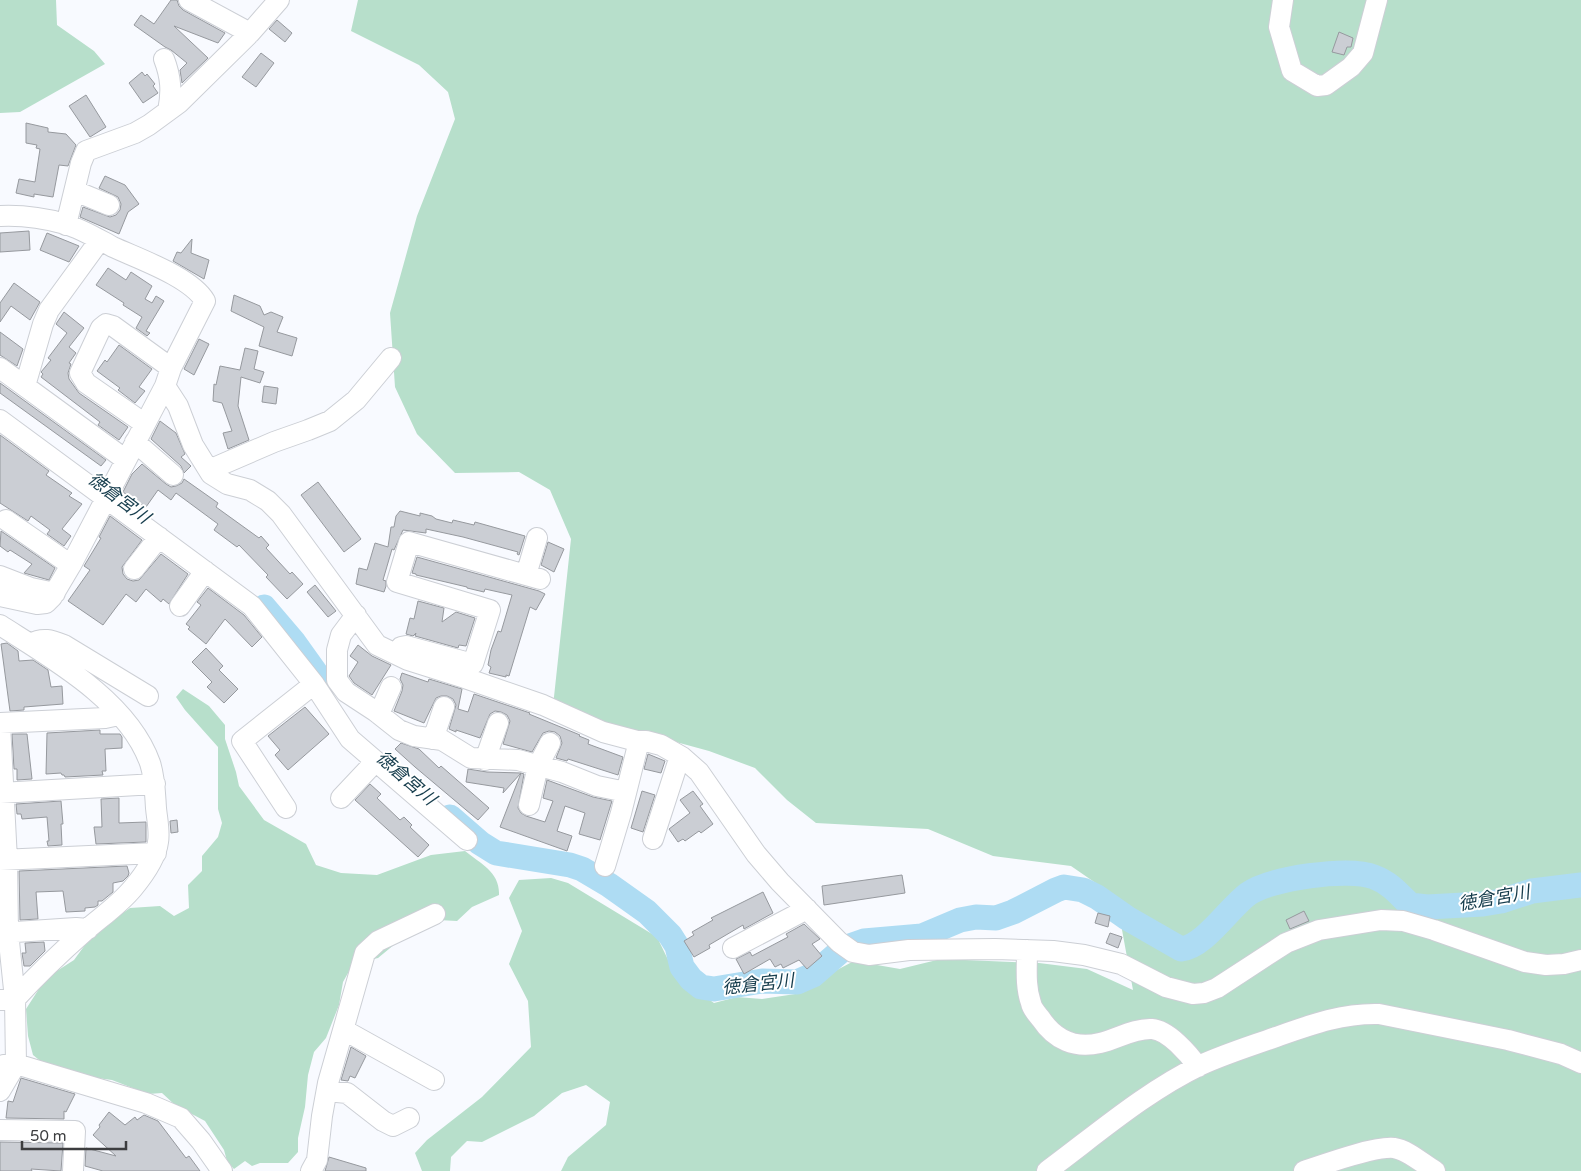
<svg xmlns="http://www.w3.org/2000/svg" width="1581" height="1171" font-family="'Varela Round','Noto Sans JP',sans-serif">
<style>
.green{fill:#b7dfcb}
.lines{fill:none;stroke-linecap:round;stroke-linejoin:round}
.river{stroke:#aedcf3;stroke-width:25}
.building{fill:#cbced4;stroke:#96999e}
.minor-casing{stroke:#cccfd5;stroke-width:22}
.minor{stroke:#fff;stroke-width:20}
.labels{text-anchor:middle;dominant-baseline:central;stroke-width:4;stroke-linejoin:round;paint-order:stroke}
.water-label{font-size:18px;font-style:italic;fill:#153c4c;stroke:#fff}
</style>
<rect width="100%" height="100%" fill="#f8faff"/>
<path class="green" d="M0,0H56L57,25L94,51L105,64L20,112L0,113Z
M358,0H1581V1171H561L568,1157L606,1125L610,1102L586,1085L562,1093L534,1116L482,1142L467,1141L451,1157L450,1171H422L415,1153L427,1140L482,1097L531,1047L528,1001L509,964L522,931L509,898L519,880L551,878L568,883L657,937L672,968L684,982L714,1003L737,997L762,999L802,993L835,971L854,961L900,969L941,959L1039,963L1087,969L1133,990L1116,897L1071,866L993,856L928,829L816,823L787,800L755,768L709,751L559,710L553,706L571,539L550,490L519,472L455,473L417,434L395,387L390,313L417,216L455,119L448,92L419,65L351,31Z
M183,689L209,706L225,725V739L236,772L239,786L264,820L306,844L316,865L341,873L377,875L431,855L465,851C481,864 500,872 499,895L472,907L457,921L438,920L395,944L378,958L353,964L343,982L339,1005L326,1038L314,1052L308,1075L305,1107L298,1138V1152L288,1163H260L252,1166L245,1161L234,1169L227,1161L224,1150L205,1121L175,1105L162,1093L148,1094L112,1080L75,1075L44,1064L33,1055L28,1036L26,1009L46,978L74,960L93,934L130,908L160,906L174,916L189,908L188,885L202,871V856L218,837L222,823L218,809V747L185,710L176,697Z"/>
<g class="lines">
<path class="river" d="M264,607L293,641L318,676
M450,817L480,843L496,853L570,865L582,869L609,885L647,912L670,935L677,946L682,967L691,979L701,987L714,989L762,981L797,982L813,975L844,948L864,941L922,936L960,920L976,917L996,918L1013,912L1056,890L1064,887L1083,890L1097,897L1127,918L1181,949C1204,947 1229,908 1248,894C1270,878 1349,867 1374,877C1390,883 1398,893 1410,905L1427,907L1483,904L1501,901L1532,891L1581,885"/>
</g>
<path class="building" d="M171,0H177L179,6L183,10L225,33L218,43L174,26L208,58L182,83L180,70L187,63L171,50L165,47L134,25L141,15L154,24Z
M277,20L292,33L285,42L269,29Z
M1339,32L1353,38L1351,47H1347L1344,55L1332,52Z
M261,53L274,63L256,87L242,77Z
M142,72L145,76L147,74L155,84L153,86L158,93L143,103L129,83Z
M86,95L106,127L90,137L69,106Z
M26,123L48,128V132L66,134L76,145L68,166L59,165L53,197L34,194V197L16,193L19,179L35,182L40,149L36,148L37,145L26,143Z
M105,176L125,185L139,204L128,212L119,234L80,217L83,207L110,217L116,215L120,210L121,204L118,197L99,188Z
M29,231L30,250L0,252V233Z
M47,233L79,246L69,262L40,250Z
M192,239L191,253L209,260L204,279L173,261L177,252L181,253Z
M108,268L126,280L131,272L152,286L145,299L152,303L156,296L164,301L146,331L150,333L147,336L136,328L142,317L123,305L124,303L96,285Z
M14,283L40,302L30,320L11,306L0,322V303Z
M234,295L260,306L264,315L271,312L283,317L277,332L297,338L292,356L259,346L264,327L231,311Z
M64,312L84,328L69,347L76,353L69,363L71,364L68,373L69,379L79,393L128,427L119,440L98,425L100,422L41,377L43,374L41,372L51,360L48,358L67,333L56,324Z
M0,332L23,349L17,366L0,355Z
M199,339L209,344L194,375L184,369Z
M119,345L152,369L139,387L145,391L135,403L118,390L120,388L97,371L105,360L107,362Z
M245,348L258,351L254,369L264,372L260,383L241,377L238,406L249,440L228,449L223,433L232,431L222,403L213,401L214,384L216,385L220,366L240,370Z
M0,383L106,460L101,466L0,393Z
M264,386L278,388L276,404L262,402Z
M160,421L176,433L185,454L181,457L191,466L184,473L181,466L151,439Z
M0,435L49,471L46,475L72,493L69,496L82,504L62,529L71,536L64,546L47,534L50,530L31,516L28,521L0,503Z
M142,464L166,484L171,487L176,486L182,483L184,479L218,503L216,507L259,538L261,536L269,545L266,548L290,574L292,572L303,584L287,599L266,577L268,575L239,545L237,547L214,530L218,524L176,493L171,500L158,490L146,507L142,504L141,505L123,492L132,474Z
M318,482L361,539L344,552L301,495Z
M400,511L420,516V513L432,516L436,519L452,523L453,520L474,525L475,522L525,536L519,555L517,554L518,552L463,537L426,529V533L403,530L394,550L392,549L383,580L386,581V586L384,592L356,584L359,568L367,570L375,543L388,547L391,527H394L396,516Z
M110,516L142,540L122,567L123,574L127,579L133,581L139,580L161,554L188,574L169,604L163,599L161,602L146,589L136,602L126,594L103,625L68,601L90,570L84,566L101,538L99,537Z
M1,531L55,568L49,580L24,573L32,564L10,550L8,552L0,546Z
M548,542L564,549L554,572L541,565Z
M417,557L539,591L545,594L536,610L530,607L509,676L506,675V677L489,673L491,667L488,665L491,650L498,631L501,632L512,595L485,589L484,592L467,588V587L416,575V574L412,573Z
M315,585L336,611L328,617L307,592Z
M208,588L244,615L262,637L252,647L225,619L206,644L188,629L190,627L186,624L201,605L197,602Z
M418,601L444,608L442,622L456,612L475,618L466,646L459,645L458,648L415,636L416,633L413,636L406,634L410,618L414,619Z
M7,643L18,651L19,661L33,660L48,670L51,687L62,686L63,704L24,707V710L10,711L1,644Z
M358,645L372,656L391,665L372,695L354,683L349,676L358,662L350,656Z
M206,648L223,666L219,670L238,689L224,703L207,687L212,682L192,662Z
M402,673L428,682L429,679L462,689L458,709L468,712L474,694L530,713L529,714L580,735L579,736L589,740L588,744L623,757L618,775L568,759L567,761L556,758L562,743L560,736L555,732L549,731L543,733L532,752L503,744L510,721L507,715L501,712L495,711L490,714L480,738L456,730V732L449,729L456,705L453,699L447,696H441L436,698L424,723L394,711L402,691L403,685L400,679Z
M305,707L329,734L288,770L275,755L280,750L268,736Z
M100,730V734H120L122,737V748L105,749L106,771H102L103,775L65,777L64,775H62L61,773L46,774L47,733Z
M12,734H27L32,779L17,780V769H14Z
M401,743L419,749L439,768L441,766L489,808L478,820L415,767L395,749Z
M648,754L665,761L661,773L644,769Z
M468,769L487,772L521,773L503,793L504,788L466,782Z
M521,773L524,774L518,808L521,813L526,816L545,822L553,801L543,798L547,780L593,797L612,801L600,840L579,834L585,813L565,806L557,831L572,836L567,851L500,827Z
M370,784L381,794L377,798L400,820L404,817L412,825L410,827L429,845L418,857L355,800Z
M642,791L655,795L643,832L631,828Z
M693,791L703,804L700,806L713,824L701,833L699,831L685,841L683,839L678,842L669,829L690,813L680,800Z
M119,798V823L146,822V842L96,844L94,827H102L101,799Z
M61,801L63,824H61L62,845L48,846L47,841H49L47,817L22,819L21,814H17L16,804Z
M177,820L178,832L171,833L170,821Z
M127,866L129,873L128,876L123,881L113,883V892L102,901H98V905L95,907L85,908V911L66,912L63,891L36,892L38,919L20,920L19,871Z
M902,875L905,893L824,905L822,886Z
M763,892L773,913L744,929L743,925L709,945L710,948L694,957L684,941L694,935L692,932L713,920L711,918Z
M1304,911L1309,921L1290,929L1286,920Z
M1098,913L1110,916L1108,927L1095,923Z
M804,924L820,939L812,944L822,956L807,969L799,960L783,968L781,964L775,967L770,959L744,974L736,959L750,952L752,956L788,937L786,934Z
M1110,933L1122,937L1118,948L1106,943Z
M44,942L45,951L30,966H24L22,953H26L25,943Z
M351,1047L366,1056L355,1078L350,1076L348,1081L341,1080Z
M21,1078L75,1094L66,1112L64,1111V1119L6,1118L8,1101L13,1102Z
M109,1112L125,1125L135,1117L137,1120L144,1115L158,1121L186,1158L189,1156L200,1171H103L85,1166L86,1148L116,1156L93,1135L100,1127L99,1125Z
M0,1142L63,1143L61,1171L31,1169L32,1171H0Z
M329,1157L366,1168V1171H325Z"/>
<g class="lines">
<defs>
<path id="minor" d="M189,0L250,33
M1283,0L1279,27L1292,71L1317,86L1326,85L1351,67L1363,53L1377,0
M164,59C171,77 172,92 168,111
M75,191L109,205
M0,216C22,215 44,218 65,224C82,229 98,239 113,247C139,259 191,277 205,301L171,368L165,386L178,406L193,445L211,474L227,484L250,490L268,501L281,514L377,645L408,660L465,678L543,705L603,732L637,741H646L661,745L682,757L699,772L756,854L780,882L839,942L853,952L869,955L909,950L995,949L1053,951L1084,955L1121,964L1166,987L1193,994L1204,993L1217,988L1286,943L1319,930L1381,920L1403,921L1434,930L1525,962L1546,965L1564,964L1581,960
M66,225L81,163L86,151L135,133L149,125L179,103L250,33L279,0
M0,368L126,460
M25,386L43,324L49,310L100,240
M0,420L252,606L314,684L350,739L467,840
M145,424L86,383L80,373L101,328L106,324L113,326L171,368
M135,442L173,475
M209,470L274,442L308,430L330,421L356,400L391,358
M6,520L71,565
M134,569L159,537
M526,575L537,538
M0,576L31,588L55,593
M0,596L37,604L46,603L52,597L71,565L165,386
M180,606L205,571
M356,615L341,635L337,650V680L346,692L375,711L399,730L414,736L442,740L471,758L518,760L562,772L597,786L626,792
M0,625C53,659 128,701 150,763C155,778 155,794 156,808C157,819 160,832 158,842C156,858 143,876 133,888C119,905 101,917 85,931C60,953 37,975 15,999L0,1000
M30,644C43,637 51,640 64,645L148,696
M401,647L406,646L473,664L490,610L397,582L409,542L540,579
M379,714L391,687
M0,723L105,718L119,715
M0,725L7,860L8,932L15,999L16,1064L0,1091
M433,739L444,707
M485,760L498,723
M0,793L155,784
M341,798L375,762
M529,805L538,766L550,743
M286,808L242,741L314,684
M653,839L680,756
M0,860L156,853
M605,866L621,813L639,741
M0,933L76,928L88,929
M733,948L807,909
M1027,950C1027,968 1025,986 1031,1003C1032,1009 1037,1014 1041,1019C1055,1040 1075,1049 1100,1043C1117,1039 1134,1028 1152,1029C1168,1030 1189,1054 1198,1067
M344,1030L434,1080
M4,1065L16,1064L146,1103L181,1118L201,1141L222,1171
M327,1091L347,1093L383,1121L393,1126L409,1118
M0,1130L75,1131L73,1171
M311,1171L317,1160L322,1116L328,1083L365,953L378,941L435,914
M1047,1171C1097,1134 1145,1092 1201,1065C1225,1054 1251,1046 1276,1037C1310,1025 1342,1013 1379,1014L1508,1040L1561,1054L1581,1063
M1304,1171C1325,1164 1374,1146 1394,1148C1408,1150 1423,1164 1435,1171"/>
</defs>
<use href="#minor" class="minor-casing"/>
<use href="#minor" class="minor"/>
</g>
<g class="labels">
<g class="water-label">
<text transform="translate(119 498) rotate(37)">徳倉宮川</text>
<text transform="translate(406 778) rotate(41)">徳倉宮川</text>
<text transform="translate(1494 898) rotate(-10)">徳倉宮川</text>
<text transform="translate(758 984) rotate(-6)">徳倉宮川</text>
</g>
</g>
<path d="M22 1141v8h104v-8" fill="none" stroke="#3c3d3f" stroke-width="2.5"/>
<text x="30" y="1141" font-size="15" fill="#3c3d3f" stroke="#ffffff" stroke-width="4" paint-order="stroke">50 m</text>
</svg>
